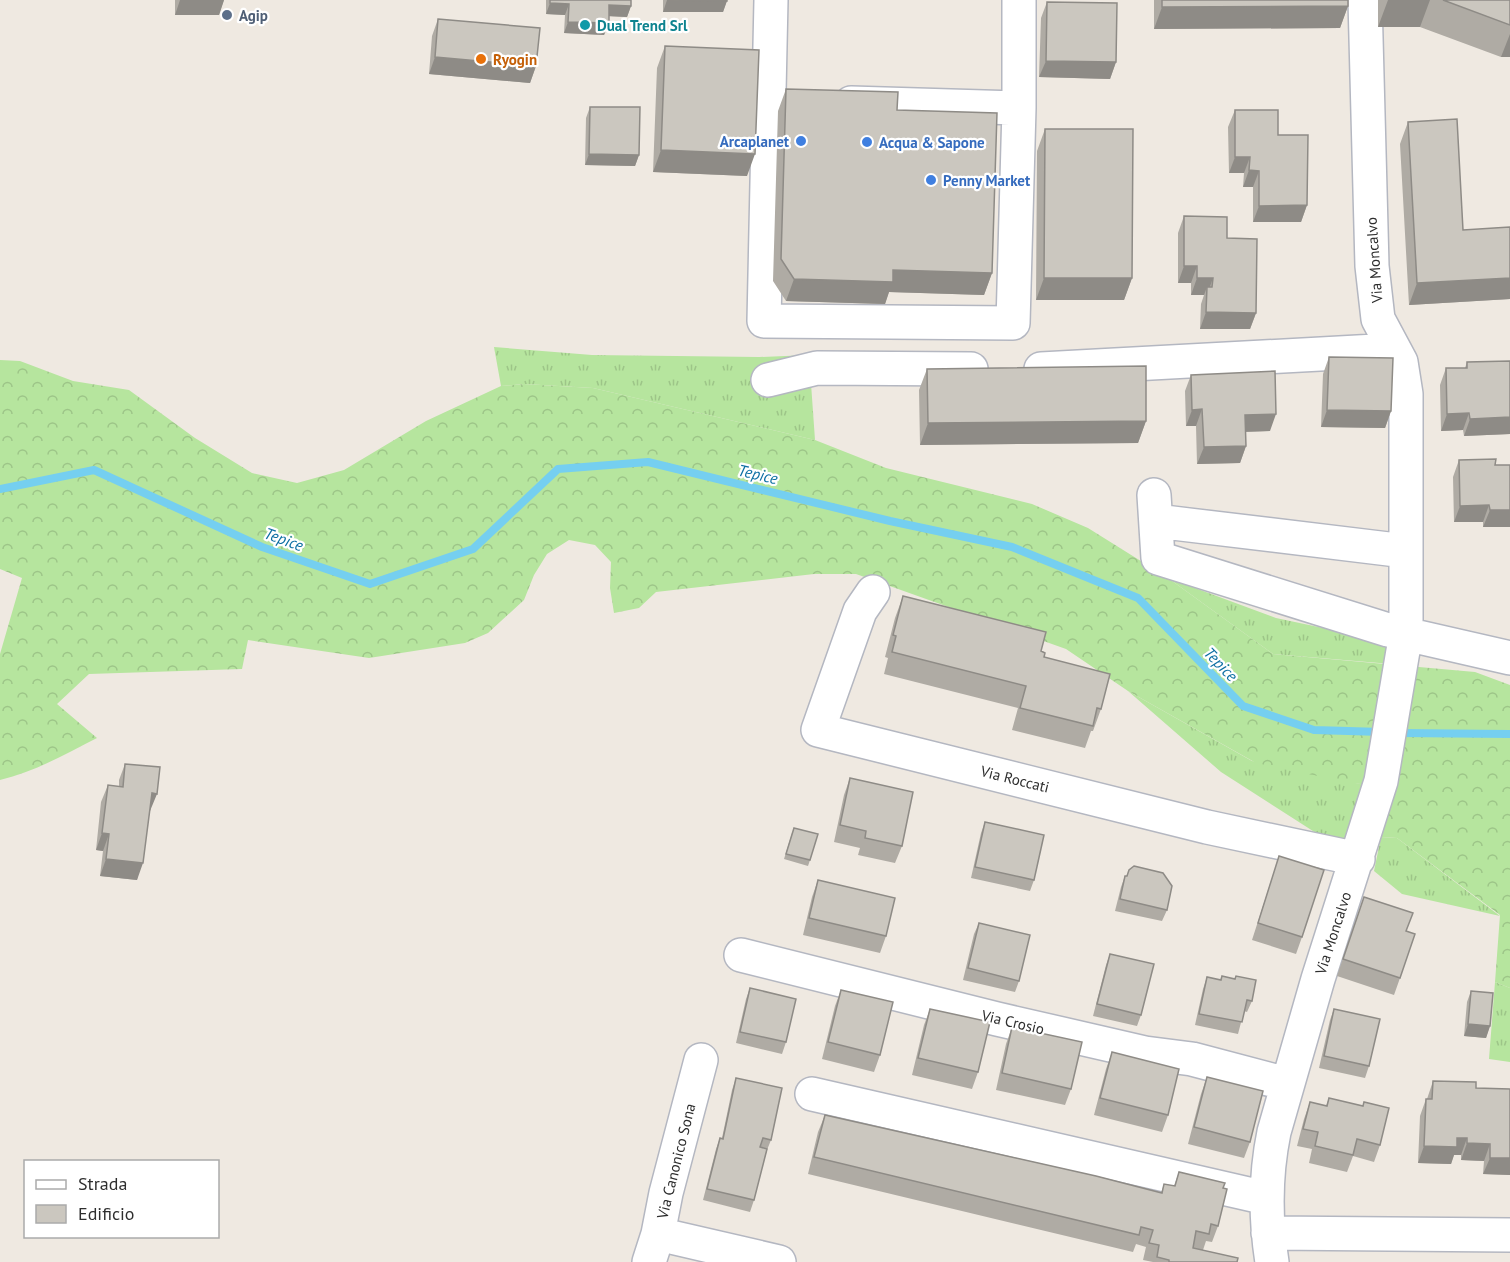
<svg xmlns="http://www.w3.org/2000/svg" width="1510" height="1262" font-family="'PT Sans',sans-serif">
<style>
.grass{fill:url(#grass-tufts)}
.forest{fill:url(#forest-crowns)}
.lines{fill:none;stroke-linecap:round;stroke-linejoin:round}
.stream{stroke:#75cff0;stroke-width:8}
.minor-casing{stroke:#b4b7c1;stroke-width:36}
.minor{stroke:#fff;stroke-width:33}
.wall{fill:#afaba4}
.shaded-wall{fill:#8e8b86}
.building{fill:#cbc7bf;stroke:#8e8b86;stroke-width:1.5}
.service-dot{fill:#5c6f8a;stroke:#fff;stroke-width:2}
.culture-dot{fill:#0f9aa8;stroke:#fff;stroke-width:2}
.food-dot{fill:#e8710a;stroke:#fff;stroke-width:2}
.shop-dot{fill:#3f7fe0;stroke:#fff;stroke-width:2}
.labels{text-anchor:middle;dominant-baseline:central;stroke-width:4.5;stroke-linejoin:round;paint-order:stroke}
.service-label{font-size:15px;font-weight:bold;fill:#4e5e75;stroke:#fff;text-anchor:start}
.culture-label{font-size:15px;font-weight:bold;fill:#0d838f;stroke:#fff;text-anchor:start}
.food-label{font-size:15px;font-weight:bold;fill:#c56008;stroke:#fff;text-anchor:start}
.shop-label{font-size:15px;font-weight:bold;fill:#366cbe;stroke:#fff;text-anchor:start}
.street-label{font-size:15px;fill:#2e2e2e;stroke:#fff}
.water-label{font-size:16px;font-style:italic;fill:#0d6fa3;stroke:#fff}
</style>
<defs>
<pattern id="grass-tufts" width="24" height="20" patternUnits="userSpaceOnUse" patternTransform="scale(1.5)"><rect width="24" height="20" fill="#b6e59e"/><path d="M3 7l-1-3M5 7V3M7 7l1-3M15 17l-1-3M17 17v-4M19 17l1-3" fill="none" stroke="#9dc588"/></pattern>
<pattern id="forest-crowns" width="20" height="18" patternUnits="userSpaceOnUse" patternTransform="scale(1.5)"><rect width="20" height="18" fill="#b6e59e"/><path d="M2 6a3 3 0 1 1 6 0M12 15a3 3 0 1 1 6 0" fill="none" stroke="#9dc588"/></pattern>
</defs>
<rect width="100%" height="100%" fill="#efe9e1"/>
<path class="grass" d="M494,347L592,355L759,357L809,355L815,440L593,388L524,384L501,386Z
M1168,578L1276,618L1394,643L1391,664L1273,654Z
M1128,691L1252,761L1365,785L1341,849L1221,772Z
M1381,837L1397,838L1500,916L1402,894L1374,871Z
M1495,982L1510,988V1062L1489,1059Z"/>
<path class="forest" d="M0,360L20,361L73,381L129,390L195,438L252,473L297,483L344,470L426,421L501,386L524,384L593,388L815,440L886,468L1032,504L1088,528L1168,578L1273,654L1475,672L1510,685V988L1495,982L1500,915L1397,838L1381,837L1389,787L1351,783L1256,763L1128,691L1066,649L856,574H814L656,592L639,608L614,613L610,588L611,562L595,545L569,540L547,554L534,575L524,600L488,633L465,643L369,658L248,640L242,669L89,674L57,704L97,738C66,754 34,772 0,780V654L22,578L0,569Z"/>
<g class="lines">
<path class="stream" d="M0,489L94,470L262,547L370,584L473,549L558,469L648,462L890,521L1012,547L1138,598L1243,706L1314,730L1382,732
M1397,733L1510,734"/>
<defs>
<path id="minor" d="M771,0L764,321L1013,323L1019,108V0
M851,103L1019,108
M1041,369L1394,350
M768,380L817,368L971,369
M1154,495L1158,558L1388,630L1510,658
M1156,521L1405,551
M873,592L860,611L818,730L1207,827L1358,859
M741,955L997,1019L1145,1053L1192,1059L1287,1084
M812,1094L1266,1198
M1268,1233L1510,1235
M658,1234L779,1262
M649,1262L658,1234L666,1193L701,1060
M1272,1262C1265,1218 1265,1176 1274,1132L1318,979L1381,781L1406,633V394L1401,362L1378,319L1372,266L1365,0"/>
</defs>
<use href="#minor" class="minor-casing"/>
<use href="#minor" class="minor"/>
</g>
<path class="wall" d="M175,0H224L219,15H175Z
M546,0H631V6L627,17L609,16V23L604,35L564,33L565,15L546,14Z
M663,0H727L723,12H663Z
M1154,0H1348V6L1340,28L1154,29Z
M1378,0H1510V57H1501L1420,27H1378Z
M1047,2L1116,62L1110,79L1039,77L1041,18Z
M438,19L536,66L530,83L429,74L432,36Z
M665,46L747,176L653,172L657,68Z
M786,89L897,110L992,273L984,295L889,292L885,304L786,301L773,281L778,111Z
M590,107L639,155L635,166L585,165L586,118Z
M1235,110L1278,135L1307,205L1301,222H1253V187H1243L1244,173H1229L1228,127Z
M1408,122L1463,230L1510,227V299L1409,305L1400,144Z
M1045,129L1132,278L1124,300H1036L1037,151Z
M1184,216L1227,238L1256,313L1250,329H1200L1201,304L1204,295H1191V283H1178V233Z
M1329,357L1391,411L1385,428L1321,427L1323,374Z
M1510,361V434L1464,436L1463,430L1441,431L1440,385L1446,368H1465L1467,362Z
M927,369L1146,421L1138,443L920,445L919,390Z
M1191,375L1270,431L1245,432L1246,446L1240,463L1197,464L1196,426H1186L1185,391Z
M1459,460L1495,465H1510V527H1483V522H1454L1453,477Z
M903,596L1041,651L1044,657L1101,709L1093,731H1091L1085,748L1012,730L1018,708L884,674L888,658L885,657L895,618Z
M125,764L150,811L137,880L100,876L103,851L96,850L101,802L108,785L119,787V780Z
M850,778L902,846L895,863L858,855L860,848L834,842L844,795Z
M985,822L1034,880L1030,891L971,878L981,833Z
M792,833L810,860L808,866L784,859Z
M1279,856L1302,937L1296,954L1252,940Z
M1129,870L1167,910L1162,921L1115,911L1121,887L1125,876H1127Z
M818,880L886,936L880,953L803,935L812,897Z
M1358,914L1406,931L1400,978L1394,995L1337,976Z
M979,923L1019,981L1015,992L963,980L974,934Z
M1110,954L1141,1015L1137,1026L1093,1016L1106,965Z
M1222,976L1252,1001L1247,1012L1244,1011L1238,1034L1195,1025L1203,989L1207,977L1220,980Z
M750,988L786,1042L782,1054L736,1043L746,999Z
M841,990L880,1055L874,1072L822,1059L835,1006Z
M1471,991L1490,1026L1486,1038L1464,1036L1467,1002Z
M930,1009L978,1072L972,1089L912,1075L924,1025Z
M1334,1009L1369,1066L1365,1078L1319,1068L1330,1020Z
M1012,1027L1071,1089L1065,1105L996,1090L1006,1044Z
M1112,1052L1168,1115L1162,1132L1094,1115L1106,1069Z
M1207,1077L1250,1142L1244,1158L1188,1144L1201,1094Z
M736,1078L771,1140L767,1150L754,1200L750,1212L703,1200L716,1149L720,1138H722L732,1090Z
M1433,1081L1476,1088L1510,1089V1175L1483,1174L1484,1161L1461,1160V1155H1454L1451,1164L1418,1163L1420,1116L1426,1099H1427Z
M1329,1098L1380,1145L1374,1162L1353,1156L1347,1172L1309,1163L1312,1149L1297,1146L1304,1119L1310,1102L1326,1106Z
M825,1115L1161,1193L1164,1184L1174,1186L1179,1172L1223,1188L1218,1226L1212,1242L1206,1241L1203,1250L1237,1262H1153L1143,1260L1146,1247L1136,1244L1133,1252L808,1174L818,1132Z"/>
<path class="shaded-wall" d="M180,0H224L219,15H175Z
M667,0L727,1L723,12H663Z
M1388,0H1430L1420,27H1378Z
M550,3L569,4L565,15L546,14Z
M609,5L631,6L627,17L605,16Z
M1348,6L1340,28L1154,29L1162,7Z
M568,22L609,23L604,35L564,33Z
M1510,34V57H1501Z
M435,57L536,66L530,83L429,74Z
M1046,61L1116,62L1110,79L1039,77Z
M661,150L755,154L747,176L653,172Z
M589,154L639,155L635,166L585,165Z
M1235,157H1250L1244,173H1229Z
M1249,170L1259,171L1253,187H1243Z
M1307,205L1301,222H1253L1259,206Z
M1184,266H1197L1191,283H1178Z
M893,270L992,273L984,295L889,292L885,304L786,301L794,279Z
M1044,278H1132L1124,300H1036Z
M1197,278H1213L1207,295V287L1204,295H1191Z
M1510,278V299L1409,305L1417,283Z
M1206,312L1256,313L1250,329H1200Z
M1202,409L1196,426H1186L1192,410Z
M1327,410L1391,411L1385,428L1321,427Z
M1469,413L1463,430L1441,431L1447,414Z
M1276,414L1270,431L1238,432L1245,415Z
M1510,417V434L1464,436L1470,419Z
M1146,421L1138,443L920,445L928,423Z
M1246,446L1240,463L1197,464L1204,447Z
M1489,505L1483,522H1454L1460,506Z
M1490,510H1510V527H1483Z
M152,793L157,794L150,811L145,810Z
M102,833L109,834L103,851L96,850Z
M106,859L143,863L137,880L100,876Z
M1468,1024L1490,1026L1486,1038L1464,1036Z
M1457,1138H1467L1461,1155H1454L1451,1164L1418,1163L1424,1146Z
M1467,1143L1490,1144L1484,1161L1461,1160Z
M1490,1158H1510V1175L1483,1174Z"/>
<path class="building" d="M550,0H631V6L609,5V23L568,22L569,4L550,3Z
M667,0H727V1Z
M1162,0H1348V6L1162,7Z
M1443,0H1510V25Z
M1047,2L1117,3L1116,62L1046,61Z
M438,19L540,28L536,66L435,57Z
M665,46L759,50L755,154L661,150Z
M786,89L898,92L897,110L997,113L992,273L893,270V282L794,279L781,259Z
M590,107H640L639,155L589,154Z
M1235,110H1278V135H1308L1307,205L1259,206V171L1249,170L1250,157H1235Z
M1457,119L1463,230L1510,227V278L1417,283L1408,122Z
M1045,129H1133L1132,278H1044Z
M1184,216L1227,217V238L1257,239L1256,313L1206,312L1207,287H1212L1213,278H1197V266H1184Z
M1329,357L1393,358L1391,411L1327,410Z
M1510,361V417L1470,419L1469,413L1447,414L1446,368H1467V362Z
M1146,366V421L928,423L927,369Z
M1275,371L1276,414L1245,415L1246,446L1204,447L1202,409L1192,410L1191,375Z
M1496,459L1495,465H1510V510H1490L1489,505L1460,506L1459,460Z
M903,596L1046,632L1041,651L1045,653L1044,657L1110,674L1101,709L1097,708L1093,726L1020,708L1026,686L892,652L896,636L893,635Z
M125,764L160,767L157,794L152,793L143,863L106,859L109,834L102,833L108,785L123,787Z
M850,778L913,792L902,846L865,838L866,831L840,825Z
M985,822L1044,835L1034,880L975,867Z
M794,828L818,834L810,860L786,854Z
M1279,856L1324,870L1302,937L1258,923Z
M1134,866L1163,873L1172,886L1167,910L1120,899L1125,876H1127L1129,870Z
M818,880L895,898L886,936L809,918Z
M1364,897L1413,913L1406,931L1415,934L1400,978L1343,959Z
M979,923L1030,935L1019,981L968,968Z
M1110,954L1154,964L1141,1015L1097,1004Z
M1222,976L1235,979L1236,976L1256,980L1252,1001L1247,1000L1242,1022L1199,1014L1207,977L1221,980Z
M750,988L796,999L786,1042L740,1032Z
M841,990L893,1002L880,1055L828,1042Z
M1471,991L1493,993L1490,1026L1468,1024Z
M930,1009L990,1022L978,1072L918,1058Z
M1334,1009L1380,1019L1369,1066L1324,1056Z
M1012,1027L1082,1042L1071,1089L1002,1073Z
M1112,1052L1179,1069L1168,1115L1100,1098Z
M1207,1077L1263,1091L1250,1142L1194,1127Z
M736,1078L782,1088L771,1140L763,1138L760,1147L767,1149L754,1200L707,1189L720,1138L723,1139Z
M1433,1081L1476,1082V1088L1510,1089V1158H1490V1144L1467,1143V1138H1457V1147L1424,1146L1426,1099H1432Z
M1329,1098L1363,1106L1364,1102L1389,1108L1380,1145L1357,1139L1353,1155L1315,1146L1318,1132L1303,1129L1310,1102L1327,1106Z
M825,1115L1096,1176L1162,1193L1164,1184L1175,1186L1179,1172L1225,1183L1223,1188L1227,1189L1218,1226L1211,1224L1209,1234L1196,1231L1193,1248L1238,1258L1237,1262H1169V1260L1157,1257L1159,1245L1149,1243L1153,1230L1141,1227L1139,1235L814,1157Z"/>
<circle class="service-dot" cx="227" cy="15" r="6"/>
<circle class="culture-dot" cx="585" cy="25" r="6"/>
<circle class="food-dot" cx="481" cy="59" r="6"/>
<g class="shop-dot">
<circle cx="801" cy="141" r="6"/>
<circle cx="867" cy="142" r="6"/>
<circle cx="931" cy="180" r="6"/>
</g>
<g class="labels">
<g class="service-label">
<text x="239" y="15">Agip</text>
</g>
<g class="culture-label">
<text x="597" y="25">Dual Trend Srl</text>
</g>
<g class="food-label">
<text x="493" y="59">Ryogin</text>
</g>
<g class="shop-label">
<text x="789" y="141" text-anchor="end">Arcaplanet</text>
<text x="879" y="142">Acqua &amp; Sapone</text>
<text x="943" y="180">Penny Market</text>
</g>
<g class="street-label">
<text transform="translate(1374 260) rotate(-94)">Via Moncalvo</text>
<text transform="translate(1015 779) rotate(14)">Via Roccati</text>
<text transform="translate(1333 933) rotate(-72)">Via Moncalvo</text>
<text transform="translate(1013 1022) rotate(13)">Via Crosio</text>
<text transform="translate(676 1161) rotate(-76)">Via Canonico Sona</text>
</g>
<g class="water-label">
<text transform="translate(758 474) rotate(13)">Tepice</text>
<text transform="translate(284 539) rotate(20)">Tepice</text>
<text transform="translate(1221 664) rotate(46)">Tepice</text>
</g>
</g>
<rect x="24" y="1160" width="195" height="78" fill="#ffffff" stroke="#ababab" stroke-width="1.5"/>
<rect x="36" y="1180" width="30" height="9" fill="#ffffff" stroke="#ababab" stroke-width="1.5"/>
<text x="78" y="1190" font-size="18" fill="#2e2e2e">Strada</text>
<rect x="36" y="1205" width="30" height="18" fill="#cbc7bf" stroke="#ababab" stroke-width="1.5"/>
<text x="78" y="1220" font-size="18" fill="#2e2e2e">Edificio</text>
</svg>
